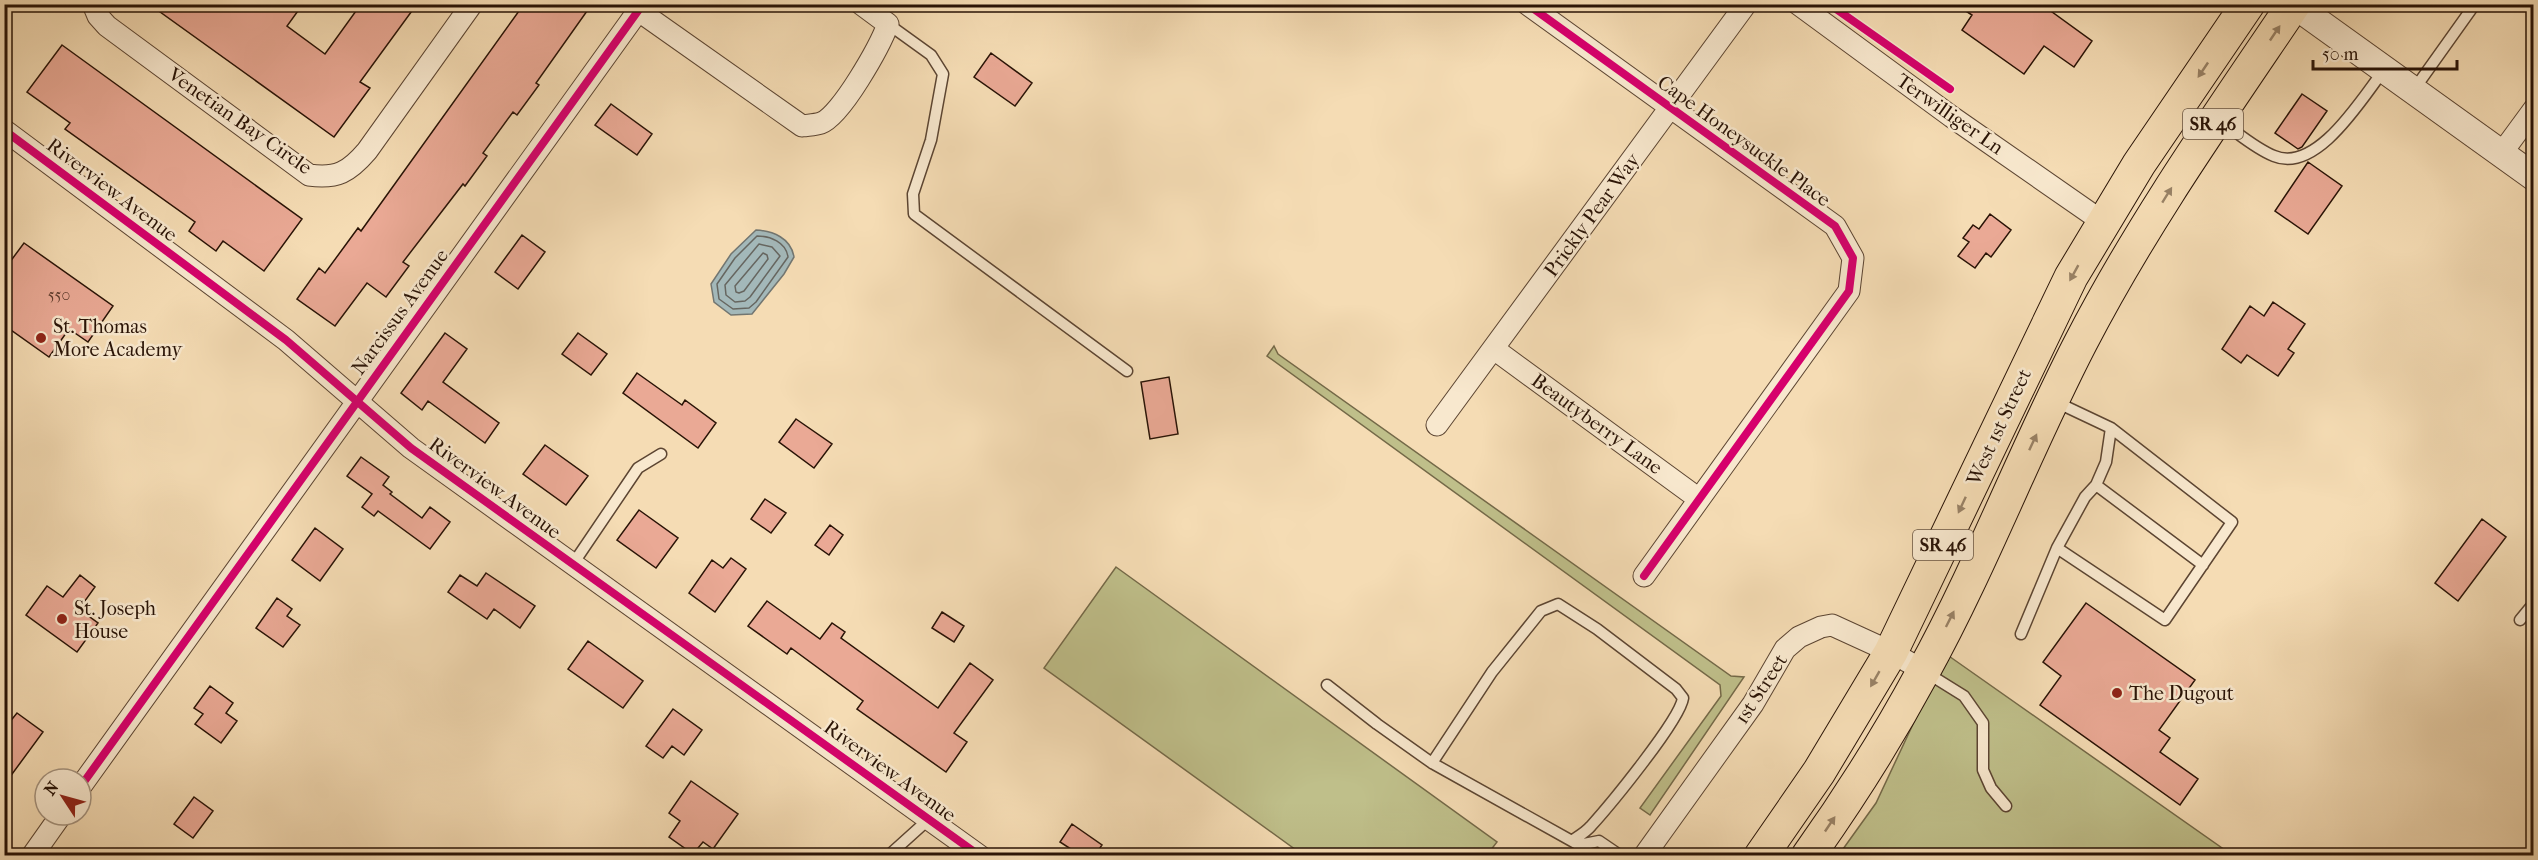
<svg xmlns="http://www.w3.org/2000/svg" width="2538" height="860" font-family="'IM FELL French Canon',serif">
<style>
.green{fill:#bfbf8a;stroke:#746948;stroke-width:1.5}
.water{fill:#a3b8b9;stroke:#727671;stroke-width:1.5}
.lines{fill:none;stroke-linecap:round;stroke-linejoin:round}
.shore{stroke:#666660;stroke-width:1.5}
.building{fill:#eaa995;stroke:#291306;stroke-width:1.5}
.service-casing{stroke:#5c4532;stroke-width:13}
.minor-casing{stroke:#5c4532;stroke-width:23}
.tertiary-casing{stroke:#5c4532;stroke-width:29}
.primary-casing{stroke:#291306;stroke-width:35}
.service{stroke:#f8e8ce;stroke-width:10}
.minor{stroke:#f8e8ce;stroke-width:21}
.tertiary{stroke:#f8e8ce;stroke-width:27}
.primary{stroke:#f5dcb4;stroke-width:33}
.cycleway-casing{stroke:#f8e8ce;stroke-width:11}
.cycleway{stroke:#d6006c;stroke-width:8}
.oneway{fill:#998266}
.poi-dot{fill:#8f2418;stroke:#f8e8ce;stroke-width:2}
.labels{text-anchor:middle;dominant-baseline:central;stroke-width:5;stroke-linejoin:round;paint-order:stroke}
.number-label{font-size:16px;fill:#59382a}
.shield{fill:#f8e8ce;stroke:#675342;stroke-width:1.5}
.shield-label{font-size:18px;font-weight:bold;fill:#291306}
.street-label{font-size:20px;fill:#291306;stroke:#f8e8ce}
.poi-label{font-size:20px;fill:#291306;stroke:#f8e8ce;text-anchor:start}
</style>
<rect width="100%" height="100%" fill="#f5dcb4"/>
<filter id="stains"><feTurbulence type="fractalNoise" baseFrequency=".00333" numOctaves="4"/><feColorMatrix values="0 0 0 0 .2 0 0 0 0 .09 0 0 0 0 .02 0 0 0 .5 -.17"/></filter>
<radialGradient id="worn" r=".72"><stop offset=".6" stop-color="#630" stop-opacity="0"/><stop offset="1" stop-color="#630" stop-opacity=".3"/></radialGradient>
<path class="green" d="M1274,346L1278,354L1731,676L1744,677L1650,815L1640,808L1721,696L1720,685L1267,356Z
M1116,567L1497,842L1487,855H1303L1044,668Z
M1946,654L2232,855L1838,856L1876,803Z"/>
<path class="water" d="M756,230C773,231 791,238 794,257L784,274L752,314L731,315L714,302L711,284L731,254Z"/>
<g class="lines">
<path class="shore" d="M757,236C770,236 786,242 788,257L756,302L749,308L733,309L719,299L717,284L735,258Z
M759,244L772,247L780,256L750,297L745,301L735,302L726,295L725,285Z
M763,253L767,255L768,259L744,291L739,293L736,292L735,286Z"/>
</g>
<path class="building" d="M149,4H303L287,26L325,54L361,4H417L360,82L370,88L334,137Z
M524,4H592L536,83L539,85L517,115L513,112L483,153L487,156L465,186L463,184L403,262L409,266L386,297L367,283L335,326L297,299L319,268L325,273L358,228L361,231Z
M1955,4H2041L2092,41L2074,67L2044,46L2024,74L1962,30L1972,15Z
M62,45L302,219L264,271L223,241L216,251L189,231L195,222L65,129L70,123L27,92Z
M991,53L1032,83L1015,106L974,77Z
M2302,94L2327,111L2302,147L2298,149L2275,133Z
M611,104L652,134L637,155L595,125Z
M2308,162L2342,186L2308,234L2275,211Z
M1990,214L2011,230L1991,257L1986,253L1975,268L1958,256L1969,242L1963,238L1973,225L1979,229Z
M522,235L545,252L518,289L495,272Z
M24,243L113,306L88,342L69,329L49,357L4,325V270Z
M2273,302L2305,324L2288,349L2294,353L2278,376L2247,355L2241,363L2222,349L2250,306L2264,316Z
M445,333L467,349L443,382L499,423L485,443L428,401L422,410L401,393Z
M578,333L607,354L591,375L562,354Z
M637,373L682,405L685,400L716,423L698,448L623,393Z
M1169,377L1178,434L1150,439L1141,382Z
M796,419L832,444L814,468L779,442Z
M545,445L588,476L566,505L523,474Z
M361,457L389,477L383,485L392,492L390,494L422,518L430,507L450,522L430,549L378,511L374,516L362,507L372,494L347,476Z
M765,499L786,513L771,533L751,519Z
M639,510L678,538L656,568L617,540Z
M2482,519L2506,537L2458,601L2435,583Z
M830,525L843,535L829,555L815,545Z
M315,528L343,549L320,581L292,560Z
M731,558L746,569L715,612L689,593L712,560L723,568Z
M486,573L535,606L520,628L494,609L487,619L448,592L460,575L477,586Z
M80,575L95,587L79,609L98,623L77,652L26,615L47,586L63,597Z
M277,598L292,609L287,616L300,625L283,647L256,628Z
M767,601L820,639L832,623L845,632L841,638L938,708L970,663L993,680L954,733L967,742L946,772L857,709L863,701L791,648L787,654L748,626Z
M2086,603L2195,680L2159,730L2170,738L2160,752L2198,779L2180,805L2040,705L2061,676L2043,662Z
M942,612L964,626L954,642L932,628Z
M588,641L643,681L623,708L568,669Z
M210,686L233,703L226,713L237,721L221,743L195,724L203,714L194,708Z
M673,709L702,730L684,755L672,746L663,758L646,746Z
M17,713L43,732L4,785V729Z
M691,781L738,814L713,849L703,842L693,854L669,837L680,821L669,813Z
M194,797L213,811L193,838L174,824Z
M1072,824L1102,845L1095,855H1080L1060,842Z"/>
<g class="lines">
<defs>
<path id="service" d="M888,24L931,55L943,74L931,140L913,194L914,214L1127,371
M2413,91L2475,4
M2219,120C2237,132 2254,148 2274,156C2317,174 2362,98 2384,70
M2056,402L2111,428L2232,522L2165,620L2057,548L2085,497L2096,485L2106,462L2111,428
M2096,485L2203,565
M573,564L638,468L661,454
M2520,620L2534,603
M2021,634L2057,548
M1927,673L1964,696L1983,723V770L1991,788L2006,806
M1327,685L1377,724L1432,763L1579,845
M1432,763L1492,672L1541,611L1558,604L1597,629L1676,689L1683,698C1680,720 1610,805 1591,826C1586,832 1579,836 1573,840
M888,856L929,819
M1581,856L1579,845L1599,841L1621,856"/>
<path id="minor" d="M93,4L98,16L107,26L309,175C337,179 349,172 367,151L472,4
M1527,4L1835,226L1853,258L1849,291L1644,576
M1798,4L1952,117L2103,222
M639,11L802,126C808,125 815,125 821,123C841,116 880,46 888,24L861,4
M4,130L286,340L411,448L980,856
M2501,154L2534,109
M1494,349L1699,499
M1437,425L1746,4
M81,786L643,4
M32,856L61,815
M1644,856L1753,704L1785,649L1799,637L1821,627L1832,625L1891,652L1924,671"/>
<path id="tertiary" d="M2293,4L2534,177"/>
<path id="primary" d="M1761,856L1819,772L1891,652L2071,277L2139,164L2248,4
M1808,856C1850,797 1889,735 1923,672C1982,565 2025,450 2081,342C2142,224 2219,115 2294,4"/>
</defs>
<use href="#service" class="service-casing"/>
<use href="#minor" class="minor-casing"/>
<use href="#tertiary" class="tertiary-casing"/>
<use href="#primary" class="primary-casing"/>
<use href="#service" class="service"/>
<use href="#minor" class="minor"/>
<use href="#tertiary" class="tertiary"/>
<use href="#primary" class="primary"/>
<defs>
<path id="cycleway" d="M1527,4L1835,226L1853,258L1849,291L1644,576
M1829,4L1950,89
M4,130L286,340L411,448L980,856
M81,786L643,4"/>
</defs>
<use href="#cycleway" class="cycleway-casing"/>
<use href="#cycleway" class="cycleway"/>
</g>
<defs><path id="oneway-solid" d="M-6-.8H1V-3.2L6.5 0L1 3.2V.8H-6Z" transform="scale(1.5)"/></defs>
<g class="oneway">
<use href="#oneway-solid" transform="translate(2275 33) rotate(-56)"/>
<use href="#oneway-solid" transform="translate(2203 70) rotate(124)"/>
<use href="#oneway-solid" transform="translate(2167 195) rotate(-58)"/>
<use href="#oneway-solid" transform="translate(2074 273) rotate(119)"/>
<use href="#oneway-solid" transform="translate(2033 442) rotate(-65)"/>
<use href="#oneway-solid" transform="translate(1962 505) rotate(115)"/>
<use href="#oneway-solid" transform="translate(1950 619) rotate(-63)"/>
<use href="#oneway-solid" transform="translate(1875 679) rotate(120)"/>
<use href="#oneway-solid" transform="translate(1830 824) rotate(-56)"/>
</g>
<g class="poi-dot">
<circle cx="41" cy="338" r="6"/>
<circle cx="62" cy="619" r="6"/>
<circle cx="2117" cy="693" r="6"/>
</g>
<g class="labels">
<g class="number-label">
<text x="59" y="294">550</text>
</g>
<g class="shield">
<rect x="2183" y="109" width="60" height="30" rx="4.5"/>
<rect x="1913" y="530" width="60" height="30" rx="4.5"/>
</g>
<g class="shield-label">
<text x="2213" y="124">SR 46</text>
<text x="1943" y="545">SR 46</text>
</g>
<g class="street-label">
<text transform="translate(1950 114) rotate(35)">Terwilliger Ln</text>
<text transform="translate(240 121) rotate(35)">Venetian Bay Circle</text>
<text transform="translate(1744 141) rotate(36)">Cape Honeysuckle Place</text>
<text transform="translate(112 190) rotate(37)">Riverview Avenue</text>
<text transform="translate(1592 215) rotate(-54)">Prickly Pear Way</text>
<text transform="translate(400 312) rotate(-54)">Narcissus Avenue</text>
<text transform="translate(1597 424) rotate(36)">Beautyberry Lane</text>
<text transform="translate(1999 427) rotate(-65)">West 1st Street</text>
<text transform="translate(495 488) rotate(36)">Riverview Avenue</text>
<text transform="translate(1761 689) rotate(-57)">1st Street</text>
<text transform="translate(890 771) rotate(36)">Riverview Avenue</text>
</g>
<g class="poi-label">
<text x="53" y="326">St. Thomas<tspan x="53" dy="23">More Academy</tspan></text>
<text x="74" y="608">St. Joseph<tspan x="74" dy="23">House</tspan></text>
<text x="2129" y="693">The Dugout</text>
</g>
</g>
<rect width="2538" height="860" fill="none" stroke="#f5dcb4" stroke-width="24"/>
<rect x="6" y="6" width="2526" height="848" fill="none" stroke="#291306" stroke-width="3"/>
<rect x="12" y="12" width="2514" height="836" fill="none" stroke="#291306" stroke-width="1.5"/>
<g transform="translate(63 797) rotate(306)"><circle r="28" fill="#f8e8ce" stroke="#a5937e" stroke-width="1.5"/>
<path d="M0-4.5L10 22L0 15L-10 22Z" fill="#8f2418"/>
<text y="-9" font-size="16" font-weight="bold" text-anchor="middle" fill="#291306">N</text>
</g>
<path d="M2313 60v9h144v-9" fill="none" stroke="#291306" stroke-width="3"/>
<text x="2322" y="60" font-size="18" fill="#291306" stroke="#f8e8ce" stroke-width="4.5" paint-order="stroke">50 m</text>
<rect width="100%" height="100%" filter="url(#stains)"/>
<rect width="100%" height="100%" fill="url(#worn)"/>
</svg>
